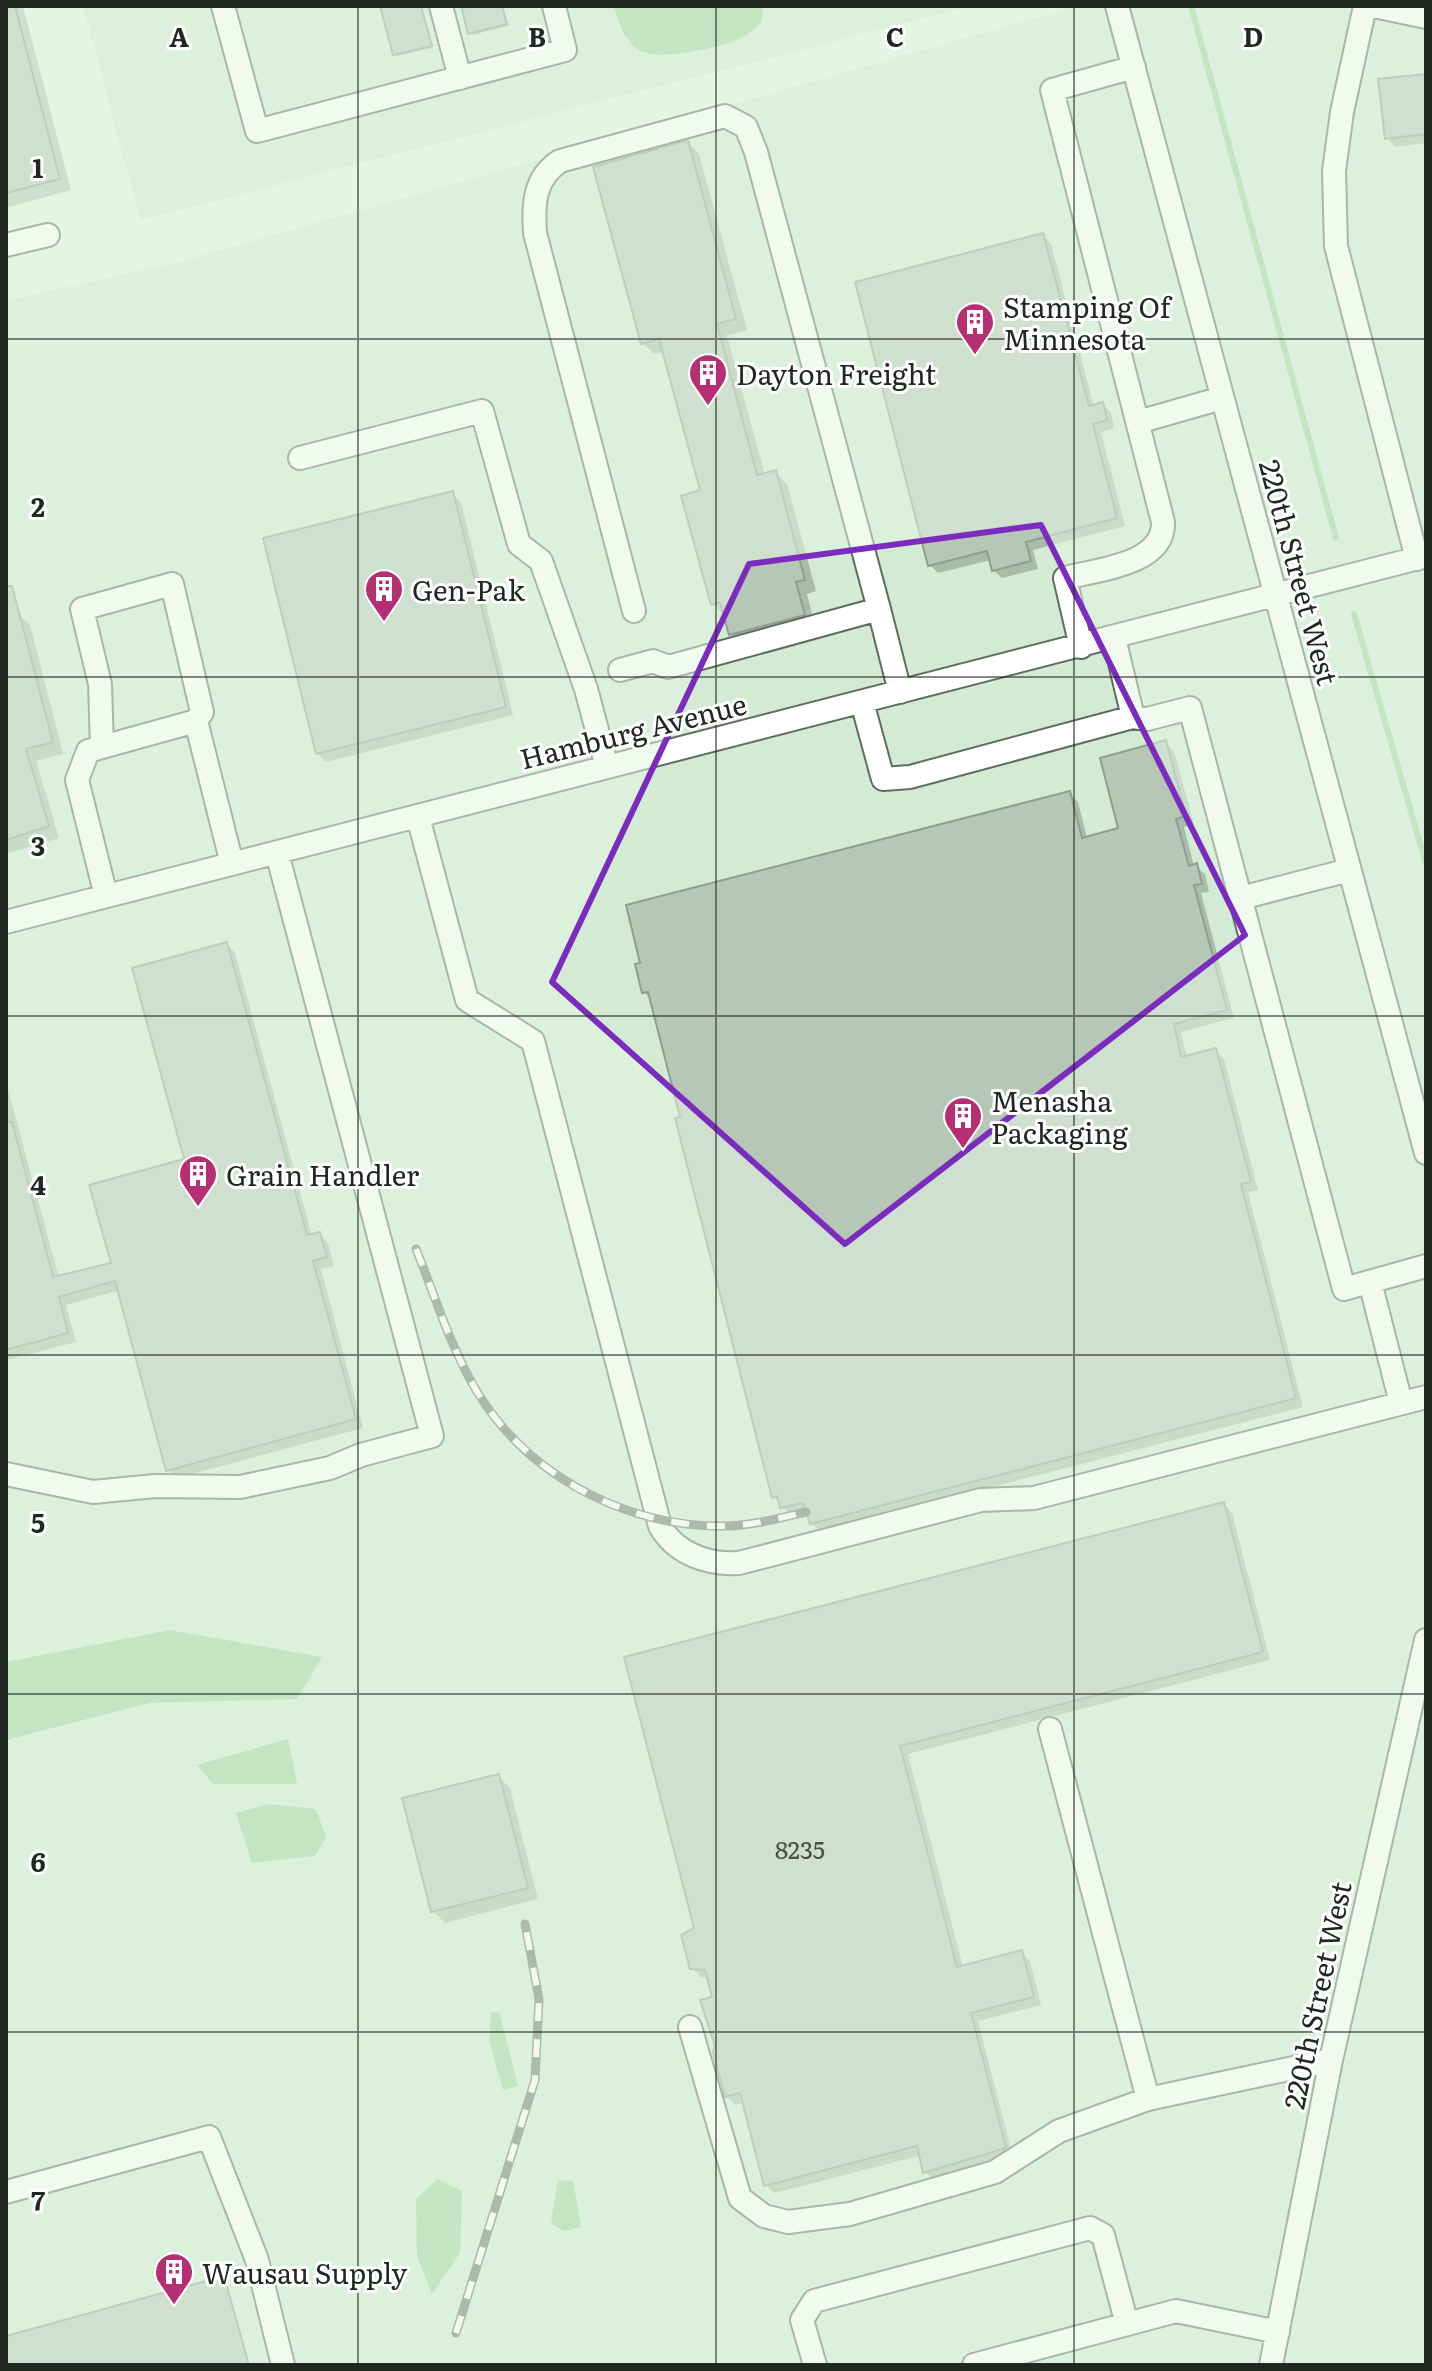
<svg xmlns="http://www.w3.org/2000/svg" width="1432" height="2371" font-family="Literata,serif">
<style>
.built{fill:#d3ebd2}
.water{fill:#9cd19c}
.shadow{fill:#0003}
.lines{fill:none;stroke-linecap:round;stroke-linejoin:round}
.stream{stroke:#9cd19c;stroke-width:6}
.building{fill:#b6c7b6;stroke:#8e9f8e;stroke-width:2}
.minor-casing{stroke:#5e6e5e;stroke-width:26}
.minor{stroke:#fff;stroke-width:22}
.rail-casing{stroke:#677166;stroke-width:9}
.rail{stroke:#fff;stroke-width:6;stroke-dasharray:18;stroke-linecap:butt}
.marked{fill:none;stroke:#7b2cbf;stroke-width:6;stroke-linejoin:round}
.grid{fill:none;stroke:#212821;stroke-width:2;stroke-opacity:0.55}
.labels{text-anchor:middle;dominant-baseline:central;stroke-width:6;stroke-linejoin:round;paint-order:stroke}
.number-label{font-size:24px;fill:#465046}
.poi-label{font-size:28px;fill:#212821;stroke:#fff;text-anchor:start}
.street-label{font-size:28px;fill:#212821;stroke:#fff}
.grid-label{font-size:26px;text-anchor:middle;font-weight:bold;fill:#212821;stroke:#fff;stroke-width:6;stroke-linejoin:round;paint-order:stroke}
</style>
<rect width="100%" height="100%" fill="#e3f5e2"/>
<path class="built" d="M83,6H972L140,220Z
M1078,6H1426V2365H6V301L183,261Z"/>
<path class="water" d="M614,6H764L761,23C742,41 724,46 699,50C651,59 628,61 614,6Z
M170,1630L322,1657L297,1699L149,1703L6,1740V1662Z
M288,1739L297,1784H213L197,1765Z
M269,1804L316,1809L326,1837L315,1856L252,1863L236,1813Z
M491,2012H499L518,2086L503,2090L489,2040Z
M437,2179L462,2191L460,2253L432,2294L417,2256L416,2199Z
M558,2180L573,2181L581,2227L564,2231L551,2223Z"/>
<path class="shadow" d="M6,6H23L71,190L6,208Z
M382,6H421L432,48L397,56Z
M463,6H503L508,26L472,35Z
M1426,76V143L1395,147L1387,138Z
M688,143L699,154L747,330L727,336L765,475L775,472L787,484L816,591L807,594L815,626L742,646L730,634L724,615L713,604L702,492L665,352L654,354L643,343Z
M1043,235L1051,244L1094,407L1103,404L1111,413L1114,428L1101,432L1125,526L1033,550L1038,569L1002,578L993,570L991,560L938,573L930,565Z
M452,494L461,502L513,715L326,762L317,753Z
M18,614L30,625L63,754L36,761L59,838L10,853L6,850V617Z
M1166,742L1174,751L1194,824L1184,827L1194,866L1205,874L1209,892L1201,893L1234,1018L1181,1032L1187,1057L1215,1051L1224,1059L1258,1190L1248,1192L1303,1407L820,1531L811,1523L808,1512L791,1516L774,1497L652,1000L644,992L1069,793L1078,802L1087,838L1120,829Z
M227,944L235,953L312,1236L320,1234L328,1243L334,1266L321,1269L363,1428L177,1478L168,1470L120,1290L66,1305L76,1342L6,1360V1082L59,1278L113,1264L187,1161Z
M1224,1504L1232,1513L1270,1660L908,1754L963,1967L1021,1952L1030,1961L1041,2005L978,2021L1013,2157L934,2180L925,2172L919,2156L774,2193L766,2185L744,2102L735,2105L727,2096L717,2046L715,1999L709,1977H701L692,1968L697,1929L627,1658Z
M498,1776L510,1788L538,1899L445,1923L433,1911Z"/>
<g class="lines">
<path class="stream" d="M1191,6L1336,538
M1354,614L1426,864"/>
</g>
<path class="building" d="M6,6H15L60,179L6,193Z
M380,6H421L432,46L393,55Z
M461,6H502L507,24L468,34Z
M1426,74V134L1385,139L1378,79Z
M688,140L736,319L717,324L757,475L776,470L805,580L796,582L805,615L729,635L720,602L711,605L681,496L700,490L659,339L641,344L593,167Z
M1043,233L1089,406L1103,402L1107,420L1093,424L1117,518L1026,542L1031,561L992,571L987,551L928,566L855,282Z
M453,491L506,707L316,754L263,538Z
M6,586H12L53,742L26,749L49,826L6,840Z
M1166,740L1186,816L1176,819L1189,866L1197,863L1202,884L1194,885L1227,1010L1174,1024L1181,1057L1216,1048L1251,1182L1241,1184L1296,1398L810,1524L803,1503L780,1508L777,1496L772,1498L675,1118L680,1117L648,992L642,993L635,964L640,963L626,905L1070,791L1082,838L1118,828L1100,758Z
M227,942L307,1235L320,1232L327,1257L313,1261L356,1419L166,1471L115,1281L59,1297L68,1333L6,1350V1122H12L53,1277L111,1263L89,1185L184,1159L132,968Z
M1224,1502L1263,1652L900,1746L957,1967L1022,1950L1034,1997L971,2013L1006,2148L923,2173L917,2146L764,2186L740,2093L725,2097L720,2078L713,2052L715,2046L700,2000L712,1997L705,1970L690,1969L681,1935L694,1928L624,1657Z
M499,1774L528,1888L431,1912L402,1798Z
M224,2276L249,2365H6V2336Z"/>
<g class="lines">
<defs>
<path id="minor" d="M223,6L257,131L565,50L554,6
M441,6L460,78
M1117,6L1426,1153
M1365,6L1342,112L1334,171L1336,246L1417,559
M1374,6L1426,17
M6,245L48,235
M1138,422L1222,398
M300,458L482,411L519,544L541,561L586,689L607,767
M634,611L535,233C533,204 534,178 560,161L725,116L746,127L756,152L879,609
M1114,638L1133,717
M1081,647L1065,578C1095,570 1165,565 1163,522L1052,90L1134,67
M620,670L653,661L668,667L879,609L900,692
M862,702L883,779L910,777L1133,717L1147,719L1190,708L1344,1289L1426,1266
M102,747L100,684L82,609L172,584L202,712L196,721
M418,817L467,1000L533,1041L660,1526C676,1554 708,1565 739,1563L981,1500L1034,1498L1426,1397
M106,896L77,780L88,751L196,721L232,864
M1241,898L1349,870
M6,922L1426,556
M1370,1282L1401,1403
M6,1474L93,1492L155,1486L240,1487L330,1468L361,1455L432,1436L277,853
M1050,1729L1148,2099L1331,2060
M690,2027L740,2198L764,2216L788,2222L850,2214L995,2172L1059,2131L1148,2099
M6,2192L209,2137L257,2260L283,2365
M815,2365L802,2320L814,2301L1090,2228L1103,2235L1127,2324
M974,2365L1176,2311L1278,2332
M1271,2365L1331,2060L1426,1640"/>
</defs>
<use href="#minor" class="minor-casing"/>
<use href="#minor" class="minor"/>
<defs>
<path id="rail" d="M416,1249C435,1296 450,1346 476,1390C528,1477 628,1528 728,1526C754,1525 780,1518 806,1512
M456,2333L535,2080L539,1999L525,1924"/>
</defs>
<use href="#rail" class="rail-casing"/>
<use href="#rail" class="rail"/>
</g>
<path d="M0 0H1432V2371H0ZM1041,525L1245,935L845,1244L552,982L749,564Z" fill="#e3f5e2" fill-opacity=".55" fill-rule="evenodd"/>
<path class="marked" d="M1041,525L1245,935L845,1244L552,982L749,564Z"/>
<path class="grid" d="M358,6V2365M716,6V2365M1074,6V2365M6,339H1426M6,677H1426M6,1016H1426M6,1355H1426M6,1694H1426M6,2032H1426"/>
<defs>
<symbol id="building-pin" viewBox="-11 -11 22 30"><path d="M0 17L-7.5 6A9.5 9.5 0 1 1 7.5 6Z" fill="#b62f72" stroke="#fff"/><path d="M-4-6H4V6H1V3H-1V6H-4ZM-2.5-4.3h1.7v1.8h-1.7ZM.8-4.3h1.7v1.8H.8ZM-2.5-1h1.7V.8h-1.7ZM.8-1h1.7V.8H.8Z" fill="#fff"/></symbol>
</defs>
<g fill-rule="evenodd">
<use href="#building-pin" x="953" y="300" width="44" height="60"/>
<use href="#building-pin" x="686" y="351" width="44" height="60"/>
<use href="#building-pin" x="362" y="567" width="44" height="60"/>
<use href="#building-pin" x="941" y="1094" width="44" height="60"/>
<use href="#building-pin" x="176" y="1152" width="44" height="60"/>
<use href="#building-pin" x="152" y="2250" width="44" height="60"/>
</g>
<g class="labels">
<g class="number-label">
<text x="800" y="1848">8235</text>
</g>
<g class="poi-label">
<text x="1003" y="306">Stamping Of<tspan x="1003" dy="32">Minnesota</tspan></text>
<text x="736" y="373">Dayton Freight</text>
<text x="412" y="589">Gen-Pak</text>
<text x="991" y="1100">Menasha<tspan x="991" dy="32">Packaging</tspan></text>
<text x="226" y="1174">Grain Handler</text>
<text x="202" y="2272">Wausau Supply</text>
</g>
<g class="street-label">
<text transform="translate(1300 572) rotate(75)">220th Street West</text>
<text transform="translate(633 730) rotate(-14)">Hamburg Avenue</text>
<text transform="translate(1316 1995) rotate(-78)">220th Street West</text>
</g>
</g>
<g class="grid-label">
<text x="179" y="47">A</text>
<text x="537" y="47">B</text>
<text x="895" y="47">C</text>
<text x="1253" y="47">D</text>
<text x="38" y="178">1</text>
<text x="38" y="517">2</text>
<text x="38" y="856">3</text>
<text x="38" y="1195">4</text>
<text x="38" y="1533">5</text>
<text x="38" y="1872">6</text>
<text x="38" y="2211">7</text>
</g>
<rect width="1432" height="2371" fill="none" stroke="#212821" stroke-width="16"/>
</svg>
